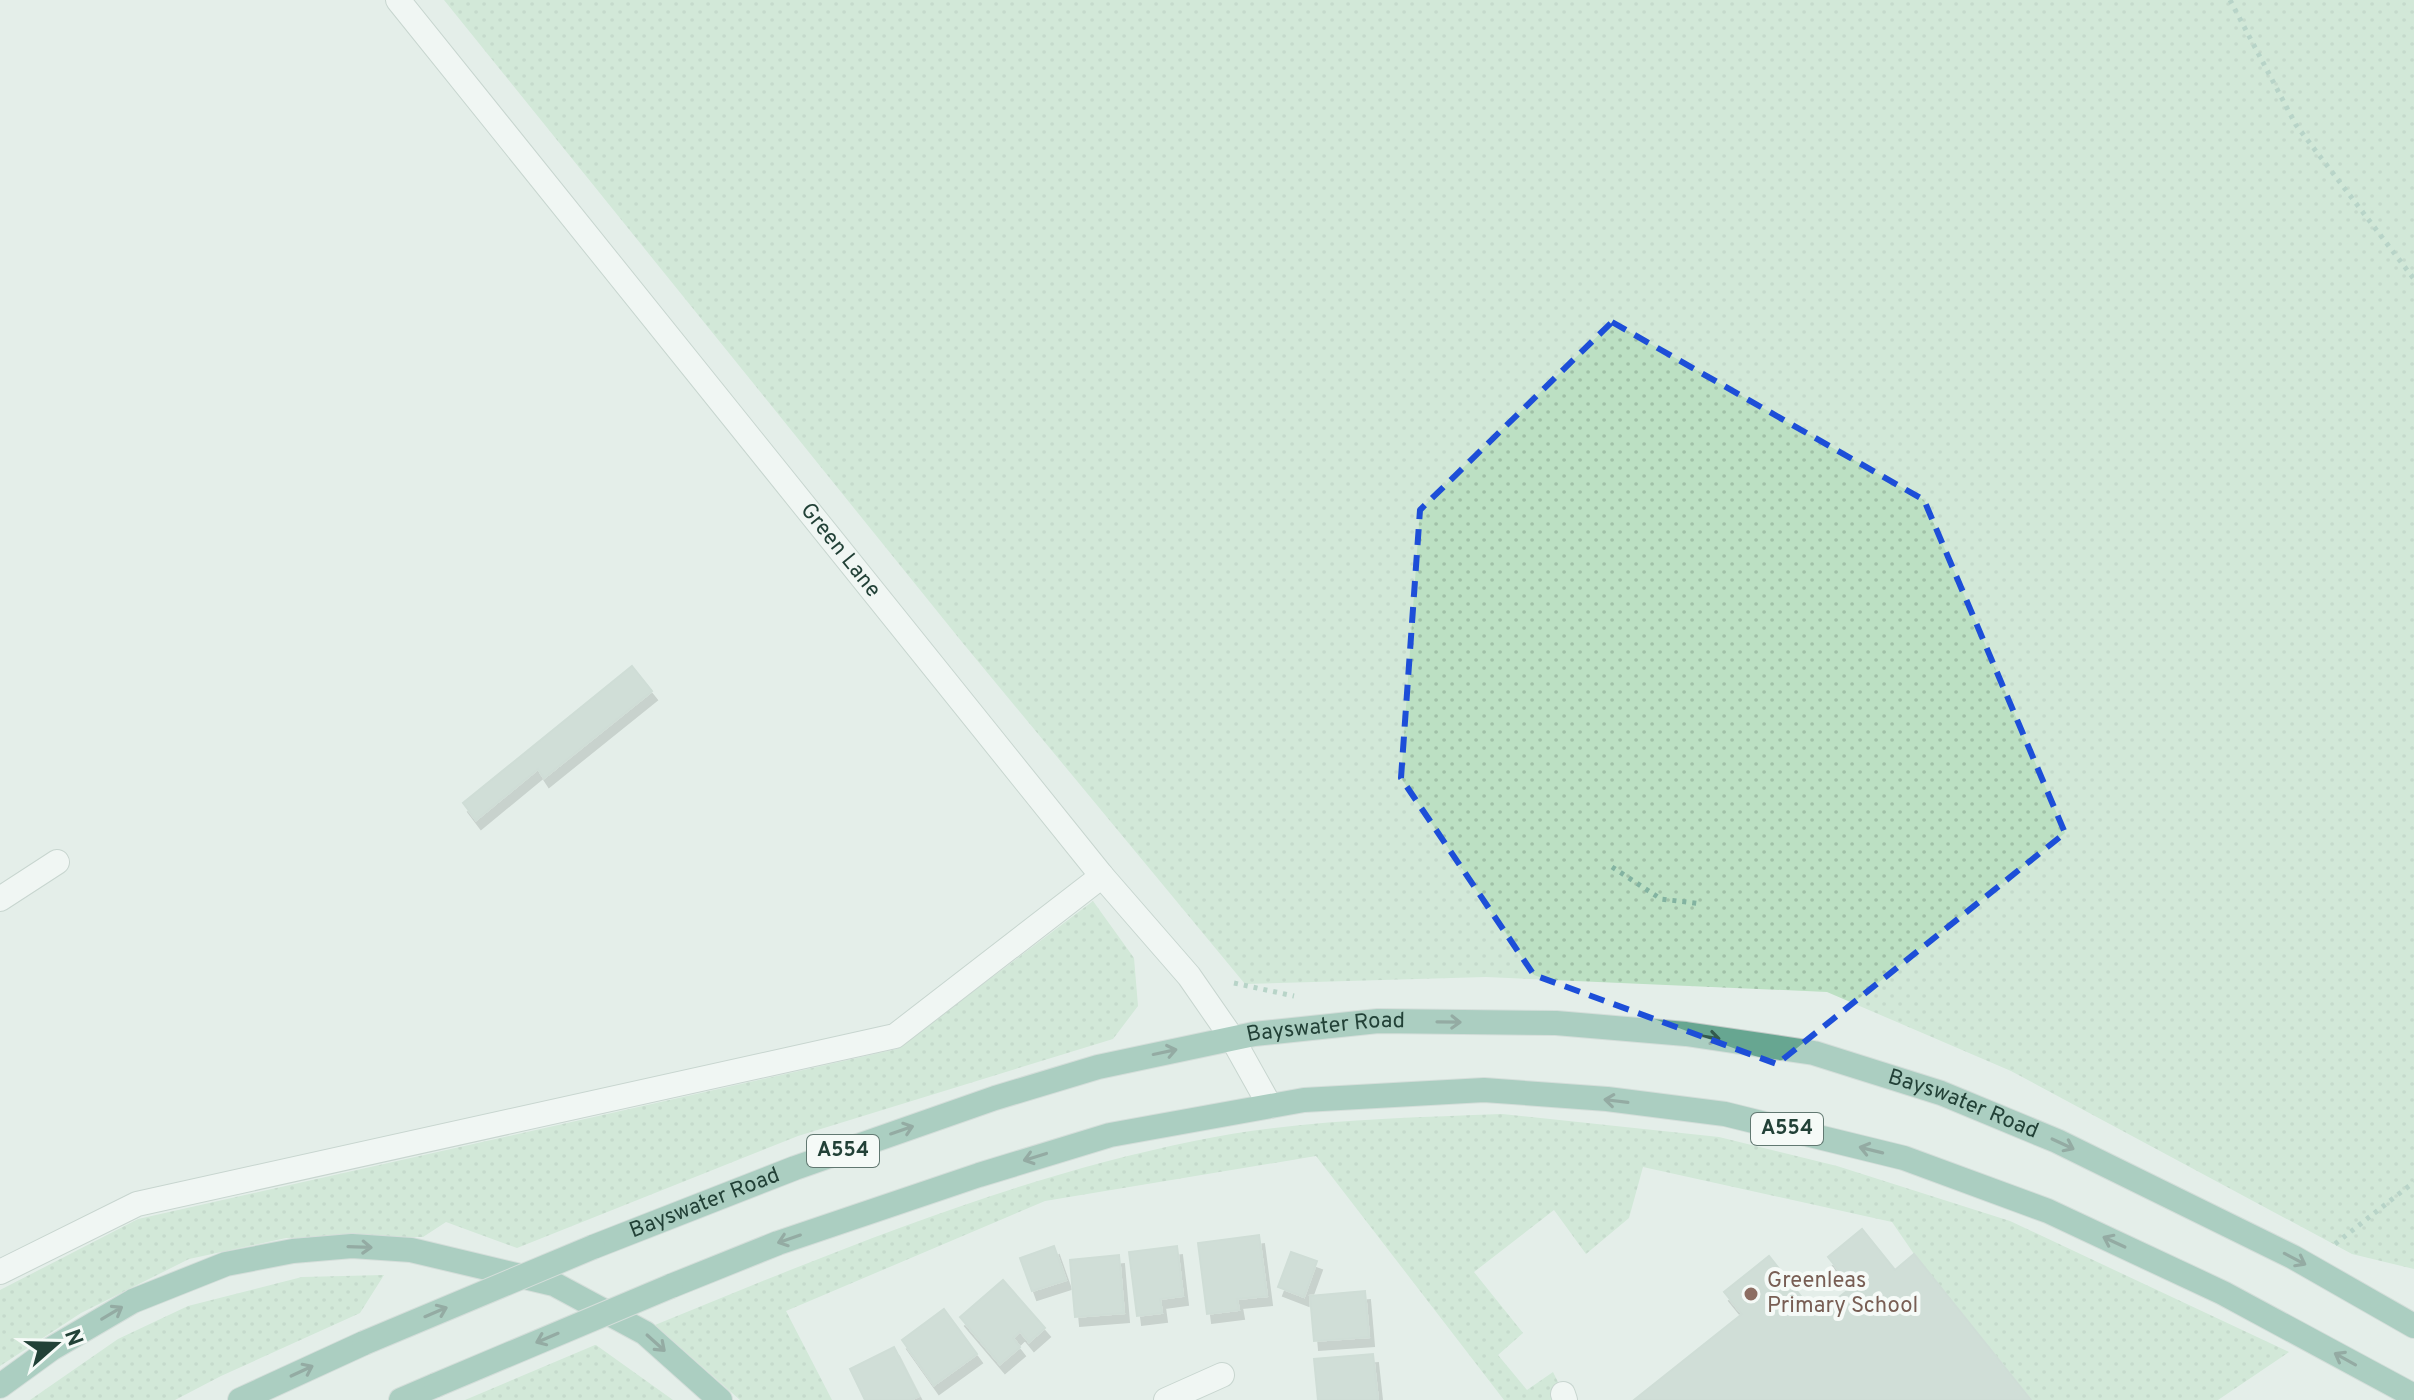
<svg xmlns="http://www.w3.org/2000/svg" width="2414" height="1400" font-family="Overpass,sans-serif">
<style>
.green{fill:url(#green-dots)}
.building{fill:#b9c9c2;stroke:#b6c8bf;stroke-width:2;filter:url(#shadow)}
.lines{fill:none;stroke-linecap:round;stroke-linejoin:round}
.minor-casing{stroke:#a6b7b0;stroke-width:26}
.major-casing{stroke:#c1cac7;stroke-width:26}
.path{stroke:#83b3a1;stroke-width:5;stroke-dasharray:4 6;stroke-linecap:butt}
.minor{stroke:#fff;stroke-width:24}
.major{stroke:#67a691;stroke-width:24}
.major-bridge-casing{stroke:#c1cac7;stroke-width:26;stroke-linecap:butt}
.major-bridge{stroke:#67a691;stroke-width:24}
.oneway{stroke:#335a4e}
.marked{fill:none;stroke:#1d4ed8;stroke-width:6;stroke-dasharray:16 10;stroke-linejoin:round}
.education-dot{fill:#8d6e63;stroke:#f5faf7;stroke-width:3}
.labels{text-anchor:middle;dominant-baseline:central;stroke-width:8;stroke-linejoin:round;paint-order:stroke}
.shield{fill:#f5faf7;stroke:#617871;stroke-width:2}
.shield-label{font-size:20px;font-weight:bold;fill:#224137}
.street-label{font-size:22px;fill:#224137;stroke:#f5faf7}
.education-label{font-size:22px;fill:#785e54;stroke:#f5faf7;text-anchor:start}
</style>
<defs>
<pattern id="green-dots" width="8" height="8" patternUnits="userSpaceOnUse" patternTransform="scale(2)"><rect width="8" height="8" fill="#bce0c3"/><path d="M2 2h.1M6 6h.1" fill="none" stroke="#a1c1a8" stroke-width="1.8" stroke-linecap="round"/></pattern>
<filter id="shadow"><feDropShadow dx="5" dy="9" stdDeviation="0" flood-color="#0004"/></filter>
</defs>
<rect width="100%" height="100%" fill="#e4eee9"/>
<path class="green" d="M444,0H2414V1269L2352,1254L2011,1071L1827,992L1486,977L1245,984L962,642Z
M1093,901L1134,958L1138,1006L1113,1039L798,1136L517,1248L446,1222L423,1237L286,1238L189,1259L81,1313L0,1366V1290L138,1219L897,1049Z
M1502,1114L1719,1137L1837,1166L2010,1221L2289,1352L2218,1400H2032L1914,1254L1892,1222L1643,1167L1629,1218L1586,1254L1554,1210L1474,1272L1523,1333L1498,1355L1527,1390L1553,1372L1558,1382L1555,1400H1504L1316,1156L1045,1201L786,1311L832,1400H740L655,1325C831,1253 1007,1179 1194,1141C1295,1120 1400,1118 1502,1114Z
M384,1275L360,1313L221,1376L175,1400H30L118,1339L188,1306L302,1277Z
M596,1345L673,1400H465L595,1345Z"/>
<path class="building" d="M632,666L652,691L544,778L538,769L476,820L463,803Z
M1862,1229L1895,1270L1914,1254L2031,1400H1634L1742,1314L1724,1292L1769,1256L1816,1315L1852,1287L1828,1257Z
M1259,1235L1267,1296L1237,1299L1239,1310L1207,1314L1198,1243Z
M1054,1246L1066,1280L1032,1291L1020,1258Z
M1177,1246L1183,1296L1160,1299L1162,1313L1137,1316L1129,1252Z
M1291,1252L1317,1261L1304,1297L1278,1287Z
M1119,1255L1124,1313L1075,1317L1070,1260Z
M1003,1280L1045,1328L1029,1342L1020,1331L1013,1338L1020,1347L1000,1364L960,1317Z
M1365,1291L1369,1337L1314,1341L1310,1296Z
M944,1309L977,1354L934,1385L902,1340Z
M894,1347L919,1396L911,1400H865L850,1369Z
M1373,1354L1378,1400H1318L1314,1359Z"/>
<g class="lines">
<defs>
<g id="minor">
<path id="s1" d="M398,0L1102,876L1189,976L1232,1038L1270,1106"/>
<path d="M0,899L57,862"/>
<path d="M0,1272L137,1204L895,1036L1102,876"/>
<path d="M1563,1394L1565,1400"/>
<path d="M1166,1400L1222,1375"/>
</g>
<g id="major">
<path id="s2" d="M593,1247L795,1168L995,1098L1098,1067L1254,1034L1378,1021L1556,1023L1686,1034L1814,1053L1941,1093L2057,1141L2293,1257L2414,1326"/>
<path d="M671,1286L778,1243L979,1175L1110,1135L1304,1100L1484,1090L1607,1099L1725,1114L1904,1158L2048,1211L2223,1293L2414,1396"/>
<path d="M0,1386L51,1349L133,1301L226,1264L293,1251L352,1246L411,1250L554,1284L645,1333L720,1400"/>
<path d="M240,1400L364,1343"/>
<path d="M401,1400L436,1385"/>
</g>
</defs>
<use href="#minor" class="minor-casing"/>
<use href="#major" class="major-casing"/>
<path class="path" d="M2230,0L2296,125L2414,279
M1612,867L1661,899L1702,904
M1234,983L1294,996
M2335,1244L2414,1182"/>
<use href="#minor" class="minor"/>
<use href="#major" class="major"/>
<defs>
<path id="major-bridge" d="M364,1343L593,1247
M436,1385L671,1286"/>
</defs>
<use href="#major-bridge" class="major-bridge-casing"/>
<use href="#major-bridge" class="major-bridge"/>
</g>
<defs><path id="oneway-shaft" d="M-6 0H5M1.5-3L5.5 0L1.5 3" fill="none" stroke-width="1.6" stroke-linecap="round" stroke-linejoin="round" transform="scale(2)"/></defs>
<g class="oneway">
<use href="#oneway-shaft" transform="translate(1449 1022) rotate(1)"/>
<use href="#oneway-shaft" transform="translate(1708 1037) rotate(9)"/>
<use href="#oneway-shaft" transform="translate(1165 1052) rotate(-12)"/>
<use href="#oneway-shaft" transform="translate(1616 1101) rotate(-173)"/>
<use href="#oneway-shaft" transform="translate(902 1130) rotate(-19)"/>
<use href="#oneway-shaft" transform="translate(2063 1144) rotate(25)"/>
<use href="#oneway-shaft" transform="translate(1871 1150) rotate(-166)"/>
<use href="#oneway-shaft" transform="translate(1035 1157) rotate(163)"/>
<use href="#oneway-shaft" transform="translate(789 1239) rotate(161)"/>
<use href="#oneway-shaft" transform="translate(2114 1242) rotate(-155)"/>
<use href="#oneway-shaft" transform="translate(360 1247) rotate(2)"/>
<use href="#oneway-shaft" transform="translate(2295 1259) rotate(28)"/>
<use href="#oneway-shaft" transform="translate(436 1312) rotate(-23)"/>
<use href="#oneway-shaft" transform="translate(112 1313) rotate(-31)"/>
<use href="#oneway-shaft" transform="translate(547 1338) rotate(157)"/>
<use href="#oneway-shaft" transform="translate(656 1343) rotate(42)"/>
<use href="#oneway-shaft" transform="translate(2345 1359) rotate(-151)"/>
<use href="#oneway-shaft" transform="translate(302 1371) rotate(-25)"/>
</g>
<path d="M0 0H2414V1400H0ZM1612,322L1924,500L2065,833L1777,1064L1534,975L1401,778L1420,510Z" fill="#e4eee9" fill-opacity=".55" fill-rule="evenodd"/>
<path class="marked" d="M1612,322L1924,500L2065,833L1777,1064L1534,975L1401,778L1420,510Z"/>
<circle class="education-dot" cx="1751" cy="1294" r="8"/>
<g class="labels">
<g class="shield">
<rect x="1751" y="1113" width="72" height="32" rx="6"/>
<rect x="807" y="1135" width="72" height="32" rx="6"/>
</g>
<g class="shield-label">
<text x="1787" y="1129">A554</text>
<text x="843" y="1151">A554</text>
</g>
<g class="street-label">
<text stroke="none"><textPath href="#s1" startOffset="706">Green Lane</textPath></text>
<text stroke="none"><textPath href="#s2" startOffset="768">Bayswater Road</textPath></text>
<text stroke="none"><textPath href="#s2" startOffset="1416">Bayswater Road</textPath></text>
<text stroke="none"><textPath href="#s2" startOffset="120">Bayswater Road</textPath></text>
</g>
<g class="education-label">
<text x="1767" y="1281">Greenleas<tspan x="1767" dy="25">Primary School</tspan></text>
</g>
</g>
<g transform="translate(56 1344) rotate(70)" stroke="#f5faf7" stroke-width="6" paint-order="stroke">
<path d="M0-6L14 30L0 20L-14 30Z" fill="#224137"/>
<text y="-12" font-size="22" font-weight="bold" text-anchor="middle" fill="#224137">N</text>
</g>
</svg>
